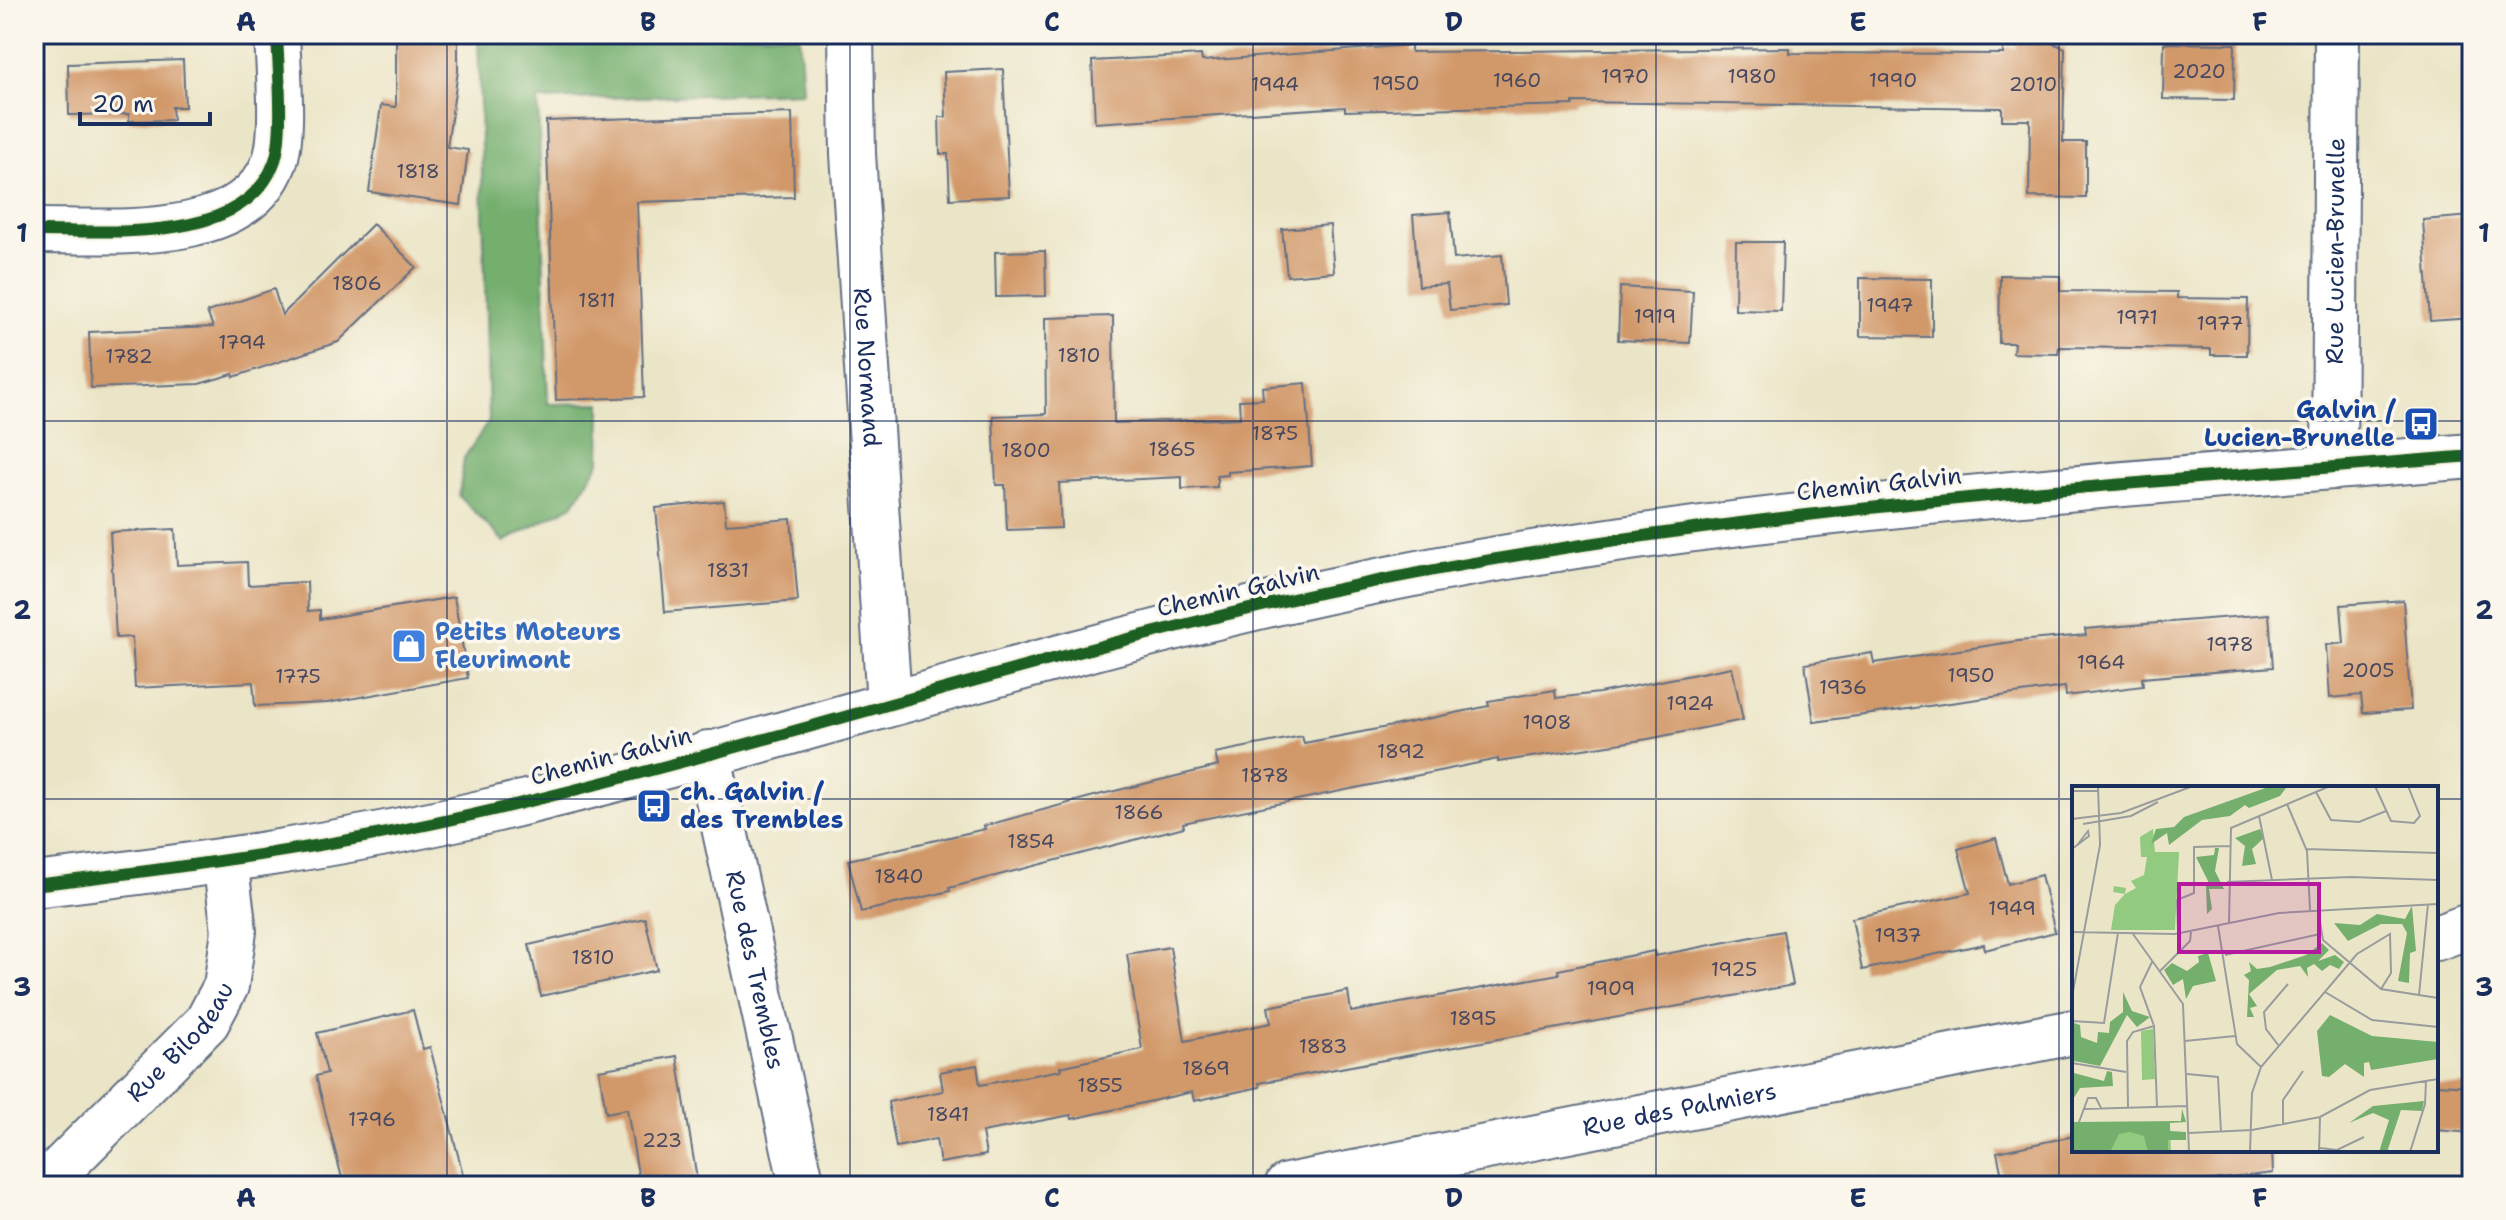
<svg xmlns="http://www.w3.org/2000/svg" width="2506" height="1220" font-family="'Shantell Sans',sans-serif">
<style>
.forest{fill:#75af6e;stroke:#486f66;stroke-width:2}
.building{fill:#d19869}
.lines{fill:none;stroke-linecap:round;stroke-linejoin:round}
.minor-casing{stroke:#646f83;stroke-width:48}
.minor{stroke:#fff;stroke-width:44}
.cycleway-casing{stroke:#fbf7ec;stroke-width:17}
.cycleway{stroke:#1b5e20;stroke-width:12}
.grid{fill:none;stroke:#1b2f5e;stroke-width:2;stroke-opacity:0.55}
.labels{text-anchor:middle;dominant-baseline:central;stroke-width:7;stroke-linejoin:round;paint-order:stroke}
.number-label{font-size:20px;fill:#484961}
.street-label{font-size:24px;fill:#1b2f5e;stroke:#fbf7ec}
.transit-label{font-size:24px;font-weight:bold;fill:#164399;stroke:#fbf7ec;text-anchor:end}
.shop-label{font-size:24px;font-weight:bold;fill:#366cbe;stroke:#fbf7ec;text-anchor:start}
.inset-road{fill:none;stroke:#989c9d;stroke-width:2}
.view{fill:#b5179e;fill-opacity:0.15;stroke:#b5179e;stroke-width:4}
.inset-edge{fill:none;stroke:#1b2f5e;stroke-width:4}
.neatline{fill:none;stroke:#1b2f5e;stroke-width:3}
.grid-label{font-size:26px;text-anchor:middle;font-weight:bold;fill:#1b2f5e}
</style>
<rect width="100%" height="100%" fill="#fbf7ec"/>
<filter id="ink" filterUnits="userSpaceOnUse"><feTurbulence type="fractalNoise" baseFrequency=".0125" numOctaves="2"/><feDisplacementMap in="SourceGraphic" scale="16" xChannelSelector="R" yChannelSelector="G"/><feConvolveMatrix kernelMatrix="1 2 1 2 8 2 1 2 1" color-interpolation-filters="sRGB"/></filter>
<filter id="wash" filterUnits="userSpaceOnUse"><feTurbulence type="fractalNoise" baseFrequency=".006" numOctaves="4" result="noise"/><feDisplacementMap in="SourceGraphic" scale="32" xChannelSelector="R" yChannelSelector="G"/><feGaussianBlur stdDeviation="1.8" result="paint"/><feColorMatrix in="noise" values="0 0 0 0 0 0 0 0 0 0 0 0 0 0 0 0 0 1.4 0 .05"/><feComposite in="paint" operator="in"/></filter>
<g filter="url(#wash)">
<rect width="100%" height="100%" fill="#ebe5c7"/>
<path class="forest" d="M799,34L803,92L538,100L548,404L601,403L600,462L573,505L504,542L459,496L464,458L489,421L478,35Z"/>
<g id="blocks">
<path class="building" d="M396,34H458V71L447,147L468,150L461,205L369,192L381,105L396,107Z
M2016,34H2031L2065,48L2063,142H2086V198L2029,197L2030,120H2002V108L1573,102V105L1345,111V107L1095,123L1092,61L1201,55L1202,61L1411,45V52L1790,48V53L2003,54V47L2016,48Z
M2164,43L2235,44L2234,100L2163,99Z
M183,60L185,107H172L173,120L129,121V114L69,115L68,64Z
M1003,69L1009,196L950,199L948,154H940L939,117H946L944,72Z
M792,113L794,197L637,202L644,397L556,400L546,121Z
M1450,212L1454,259L1502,255L1506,305L1450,310L1447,284L1419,286L1413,215Z
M2472,216V318L2430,321L2423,220Z
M373,224L416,267L338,342L234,377L233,374L199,384L91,388L89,332L213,327L207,312L274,289L282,315Z
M1330,225L1334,272L1287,276L1282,229Z
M1736,242H1783L1781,311L1735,310Z
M1045,251L1046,296L996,297L995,252Z
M2000,275L2060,276V291L2177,292V298L2248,299L2247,355H2211V349L2059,347L2058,354L2013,353L2014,343H1999Z
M1860,278L1932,279V337L1860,336Z
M1620,287L1693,291L1690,343L1618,340Z
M1113,316L1114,423L1240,418L1239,400L1263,399L1262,387L1306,383L1312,466L1228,472V475L1217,476V487L1182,489V477L1059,483L1061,528L1007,530L1005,485H996L993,416L1046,414L1045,318Z
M724,501L726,524L791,519L798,601L665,612L656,508Z
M175,529L177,565L247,562L248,585L307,582L308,611L320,610V619L454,597L468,678L327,703L255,706L253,682L135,688L132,637L116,638L110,532Z
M2403,600L2411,710L2363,713L2361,695L2330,698L2326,645L2344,643L2341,605Z
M2269,614L2273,667L2142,678L2143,686L2066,696L2065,687L1814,722L1805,664L1872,653L1874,663L2018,641L2086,635L2085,629Z
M1732,667L1743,720L1648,739L1498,762V759L1183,823L1184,827L949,888L950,891L861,912L848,860L985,829L984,826L1094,796L1218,766L1215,753L1302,736L1304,743L1398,725L1489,706L1488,701L1555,690L1556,698L1599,693Z
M1996,838L2008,884L2041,875L2055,932L1985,950L1984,944L1862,970L1852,918L1970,893L1958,849Z
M645,918L657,970L541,996L529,945Z
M1783,931L1793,985L1259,1083L1260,1087L1194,1101L1192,1092L1072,1119L1071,1115L982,1132L986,1155L940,1163L936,1139L896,1147L888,1102L943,1091L940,1072L977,1065L980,1085L1061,1070L1060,1067L1142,1049L1127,954L1170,947L1185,1041L1271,1023L1268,1007L1348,991L1351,1012L1559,974L1558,970L1654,951L1655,956Z
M413,1010L423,1049L430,1047L466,1186H344L316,1076L327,1073L317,1033Z
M677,1056L698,1186H640L627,1109L606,1113L599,1070Z
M2436,1084L2472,1086V1133L2436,1130Z
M2074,1136V1150H2272L2273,1173L2162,1186H2004L1997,1152Z"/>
</g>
</g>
<g filter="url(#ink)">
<use href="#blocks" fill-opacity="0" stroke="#646f83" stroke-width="2"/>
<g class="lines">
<defs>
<g id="minor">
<path id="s1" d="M851,34L853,154L889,703"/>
<path d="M34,231C106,230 243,246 274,163C285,136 278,66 277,34"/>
<path id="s2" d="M2334,467L2337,34"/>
<path id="s3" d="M708,753L802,1186"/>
<path d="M34,885C187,867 340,846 489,811C760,747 1025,659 1297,598C1683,512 2079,488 2472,456"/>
<path d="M2436,938L2472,925"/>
<path id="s4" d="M43,1186L207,1022L226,986L234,931L225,860"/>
<path id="s5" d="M1287,1186L2074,1032"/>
</g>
</defs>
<use href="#minor" class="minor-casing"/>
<use href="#minor" class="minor"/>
<defs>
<path id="cycleway" d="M34,231C106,230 243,246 274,163C285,136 278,66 277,34
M34,885C187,867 340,846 489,811C760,747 1025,659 1297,598C1683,512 2079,488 2472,456"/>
</defs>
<use href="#cycleway" class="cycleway-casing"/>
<use href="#cycleway" class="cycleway"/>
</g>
</g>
<path class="grid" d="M447,34V1186M850,34V1186M1253,34V1186M1656,34V1186M2059,34V1186M34,421H2472M34,799H2074M2436,799H2472"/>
<defs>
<symbol id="bus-square" viewBox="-11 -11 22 22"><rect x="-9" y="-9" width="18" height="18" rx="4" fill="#1a4fb4" stroke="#fbf7ec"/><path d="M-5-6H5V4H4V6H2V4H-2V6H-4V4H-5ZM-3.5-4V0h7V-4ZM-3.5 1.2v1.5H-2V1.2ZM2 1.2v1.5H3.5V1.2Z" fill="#fff"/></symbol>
<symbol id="shop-square" viewBox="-11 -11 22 22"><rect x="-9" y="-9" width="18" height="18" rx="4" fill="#3f7fe0" stroke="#fbf7ec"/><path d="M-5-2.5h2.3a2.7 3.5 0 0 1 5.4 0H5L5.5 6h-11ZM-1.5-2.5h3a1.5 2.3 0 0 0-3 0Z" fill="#fff"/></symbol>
</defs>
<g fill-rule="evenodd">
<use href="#bus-square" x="2401" y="404" width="40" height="40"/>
<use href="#shop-square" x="389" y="626" width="40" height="40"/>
<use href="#bus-square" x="634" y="786" width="40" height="40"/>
</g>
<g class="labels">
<g class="number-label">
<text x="2199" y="71">2020</text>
<text x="1625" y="76">1970</text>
<text x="1752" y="76">1980</text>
<text x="1517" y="80">1960</text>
<text x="1893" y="80">1990</text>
<text x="1396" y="83">1950</text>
<text x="1275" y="84">1944</text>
<text x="2033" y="84">2010</text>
<text x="418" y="171">1818</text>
<text x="357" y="283">1806</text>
<text x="597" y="300">1811</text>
<text x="1890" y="305">1947</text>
<text x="1655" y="316">1919</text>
<text x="2137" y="317">1971</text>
<text x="2220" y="323">1977</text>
<text x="242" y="342">1794</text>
<text x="1079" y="355">1810</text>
<text x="129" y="356">1782</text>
<text x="1275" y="433">1875</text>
<text x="1172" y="449">1865</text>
<text x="1026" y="450">1800</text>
<text x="728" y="570">1831</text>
<text x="2230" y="644">1978</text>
<text x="2101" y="662">1964</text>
<text x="2368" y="670">2005</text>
<text x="1971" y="675">1950</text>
<text x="298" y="676">1775</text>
<text x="1843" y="687">1936</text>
<text x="1690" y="703">1924</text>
<text x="1547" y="722">1908</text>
<text x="1401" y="751">1892</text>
<text x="1265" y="775">1878</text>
<text x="1139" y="812">1866</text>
<text x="1031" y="841">1854</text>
<text x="899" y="876">1840</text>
<text x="2012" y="908">1949</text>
<text x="1898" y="935">1937</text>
<text x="593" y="957">1810</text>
<text x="1734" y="969">1925</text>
<text x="1611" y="988">1909</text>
<text x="1473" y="1018">1895</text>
<text x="1323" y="1046">1883</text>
<text x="1206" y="1068">1869</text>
<text x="1100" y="1085">1855</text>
<text x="948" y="1114">1841</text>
<text x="372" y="1119">1796</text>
<text x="662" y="1140">223</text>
</g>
<g class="street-label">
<text stroke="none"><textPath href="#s2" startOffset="216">Rue Lucien-Brunelle</textPath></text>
<text stroke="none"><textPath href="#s1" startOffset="334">Rue Normand</textPath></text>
<text transform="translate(1879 484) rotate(-6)">Chemin Galvin</text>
<text transform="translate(1238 590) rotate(-13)">Chemin Galvin</text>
<text transform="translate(611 756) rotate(-15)">Chemin Galvin</text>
<text stroke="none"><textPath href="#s3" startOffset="222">Rue des Trembles</textPath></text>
<text stroke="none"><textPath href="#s4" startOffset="200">Rue Bilodeau</textPath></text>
<text stroke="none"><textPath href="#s5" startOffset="400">Rue des Palmiers</textPath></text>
</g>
<g class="transit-label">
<text x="2395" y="410">Galvin /<tspan x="2395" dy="28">Lucien-Brunelle</tspan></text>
<text x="680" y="792" text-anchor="start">ch. Galvin /<tspan x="680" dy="28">des Trembles</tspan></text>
</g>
<g class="shop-label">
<text x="435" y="632">Petits Moteurs<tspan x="435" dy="28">Fleurimont</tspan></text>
</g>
</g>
<g transform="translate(2072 786)">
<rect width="366" height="366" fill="#ebe5c7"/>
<path d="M81,43L83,66H107L103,144H39L43,119L53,108L41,106L42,100L54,102L53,108L64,102L59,95L72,89L75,71H69L68,51ZM81,243L83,293L70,294L69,245ZM98,337L99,366H0V340Z" fill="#92cb7f"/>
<path d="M199,0L214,2L208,10L177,22L173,19L158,30L130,34L97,59L95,47L79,58L84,43L102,41L112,31ZM188,43L192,52L180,63L184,78L170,80L173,60L163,52ZM143,62H147L143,85L152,103H137L140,123L135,128L134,100L138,99L124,71L142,69ZM340,120L344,165L338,167L337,197L326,195L335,147L330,138H309L276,155L262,137L288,139L305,128L333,133ZM250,157L257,164L246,175L263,169L272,176L267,183L258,179L250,185L242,178L235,182L236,191L228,180L205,184L177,208L185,220L178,222L182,231H175L177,194L172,189L179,185L177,176L185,183L198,181L234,169ZM136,167L144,195L121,200L114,213L111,193L101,199L92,184L100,177L115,185L127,176L126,170ZM51,206L60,225L78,231L65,241L55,229L28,280L2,275V237L8,239L9,251L25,257L26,246L37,247L38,236L51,226ZM258,229L300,250L366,256V273L299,284L297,276L292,277V291L273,278L257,291L250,290L245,245ZM35,285L40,286L41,300L8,302L0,315L2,287L32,295ZM352,315L350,325L329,324L315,366H307L317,334L301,327L277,337L301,320ZM110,323L114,336L98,337V345L114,346V354H96V366H76L72,350L58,346L47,348L38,366H0V336L109,335Z" fill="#75af6e"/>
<path class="inset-road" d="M303,0L319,35L342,37L348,30L336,0M0,5H26M244,6L259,34L287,36L314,25M215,18L235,65L238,124M187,30L200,94M0,33L49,27L121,0M11,38L59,30L86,16M0,63L17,50L16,45L6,58M234,63L366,67M155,96L279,91L366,94M246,123L251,154L309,203L366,212M157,137L159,42L258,0M146,140L165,258L189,281M0,146L103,148L207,127L366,118M106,147L105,114L122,107V61L158,60M61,148L111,218L117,366M153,169L248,148M80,176L68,201L82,240L85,321M88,185L118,155L119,146M253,206L300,234L366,241M347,209L356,118M0,211L28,59L26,0M0,235L32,237L46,147M113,255L163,250M207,260L194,243L192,226L216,198M0,277L54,286M115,288L146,291L149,346M56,321L55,255L61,246L82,240M12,323L116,320M7,336L16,312H24L29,322M211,339V314L231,285M117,347L180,344L248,331L298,304L366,293M248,362L265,364L292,351M178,366L180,307L189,281L285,168L318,148L319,187L309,203M247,366L248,331M338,366L353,318L354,295"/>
<path class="view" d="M107,98H247V166H107Z"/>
<rect width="366" height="366" class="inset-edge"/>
</g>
<rect width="2506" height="1220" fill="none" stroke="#fbf7ec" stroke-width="88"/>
<path d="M80 112v12h130v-12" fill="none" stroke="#1b2f5e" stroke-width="4"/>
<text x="92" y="112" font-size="24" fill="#1b2f5e" stroke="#fbf7ec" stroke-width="6" paint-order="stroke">20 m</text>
<rect x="44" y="44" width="2418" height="1132" class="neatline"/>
<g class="grid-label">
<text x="246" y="31">A</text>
<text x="648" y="31">B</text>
<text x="1052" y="31">C</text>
<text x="1454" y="31">D</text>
<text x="1858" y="31">E</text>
<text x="2260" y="31">F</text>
<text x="22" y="242">1</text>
<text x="2484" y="242">1</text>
<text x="22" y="619">2</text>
<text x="2484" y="619">2</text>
<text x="22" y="996">3</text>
<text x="2484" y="996">3</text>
<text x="246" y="1207">A</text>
<text x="648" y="1207">B</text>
<text x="1052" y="1207">C</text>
<text x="1454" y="1207">D</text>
<text x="1858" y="1207">E</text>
<text x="2260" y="1207">F</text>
</g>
</svg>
